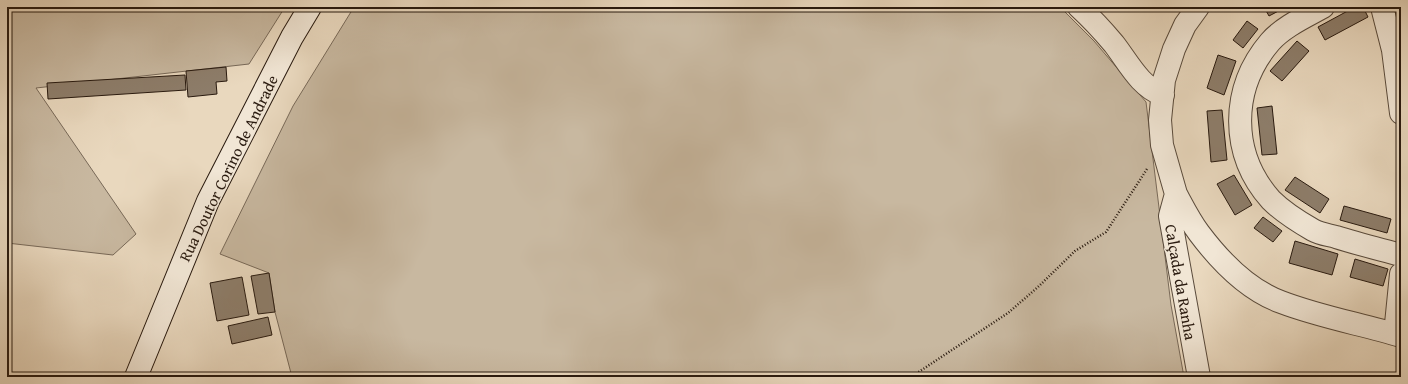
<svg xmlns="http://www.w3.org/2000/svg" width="1408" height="384" font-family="'Gentium Book Plus',serif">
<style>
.green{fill:#c8b8a0;stroke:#786958}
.building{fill:#8d7d6a;stroke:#291a0f}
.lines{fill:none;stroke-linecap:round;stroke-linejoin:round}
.street-casing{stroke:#594a3b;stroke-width:24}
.secondary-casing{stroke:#291a0f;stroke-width:24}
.path{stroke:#291a0f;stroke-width:2.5;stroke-dasharray:1 2;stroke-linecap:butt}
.street{stroke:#f1e6d5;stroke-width:22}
.secondary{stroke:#f1e6d5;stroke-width:22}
.labels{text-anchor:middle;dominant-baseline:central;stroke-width:3;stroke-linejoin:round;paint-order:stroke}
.street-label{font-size:16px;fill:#291a0f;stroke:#f1e6d5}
</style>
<rect width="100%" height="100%" fill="#e9d8be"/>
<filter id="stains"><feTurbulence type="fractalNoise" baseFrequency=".005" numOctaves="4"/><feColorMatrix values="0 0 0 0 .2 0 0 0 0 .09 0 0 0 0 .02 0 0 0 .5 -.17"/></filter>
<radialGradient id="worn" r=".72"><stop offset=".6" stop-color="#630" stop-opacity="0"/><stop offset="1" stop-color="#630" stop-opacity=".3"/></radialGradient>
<path class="green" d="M7,7H285L249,64L36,88L136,234L113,255L7,243Z
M354,7H1060L1094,41L1146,102L1171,305L1184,377H292L275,312L269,273L220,254L293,106Z"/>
<path class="building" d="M1264,7H1286L1269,16Z
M1355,7H1363L1368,17L1325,40L1318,27Z
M1247,21L1258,29L1243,48L1233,40Z
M1297,41L1309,51L1282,81L1270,71Z
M1218,55L1236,61L1224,95L1207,88Z
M226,67L227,81L216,82L217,94L188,97L186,71Z
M185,75L186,90L48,99L47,83Z
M1272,106L1277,154L1262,155L1257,108Z
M1222,110L1227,160L1211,162L1207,111Z
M1234,175L1252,205L1235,215L1217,184Z
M1295,177L1329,199L1320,213L1285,190Z
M1344,206L1391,219L1387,233L1340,220Z
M1263,217L1282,231L1273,242L1254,228Z
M1295,241L1338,254L1332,275L1289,263Z
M1355,259L1388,269L1383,286L1350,277Z
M269,273L275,312L258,314L251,276Z
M242,277L249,315L217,321L210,283Z
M268,317L272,335L232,344L228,326Z"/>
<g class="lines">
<defs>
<path id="street" d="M1079,7C1091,18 1103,31 1114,44C1128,62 1140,87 1163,95
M1198,7L1185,25L1174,49L1164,80L1160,120L1162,145L1176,194L1170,216L1199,377
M1323,7C1305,17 1283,27 1270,42C1230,89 1230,154 1271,200C1283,212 1299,222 1313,230C1320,234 1329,235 1336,237C1358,244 1379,249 1401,255
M1382,7L1393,50L1401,113
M1176,194C1183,207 1190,221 1199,233C1220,261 1248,290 1281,302C1320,317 1361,324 1401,336
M1395,334L1401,274"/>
<path id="secondary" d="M136,377L208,201L292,37L310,7"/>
</defs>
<use href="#street" class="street-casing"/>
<use href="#secondary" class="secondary-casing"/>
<path class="path" d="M911,377L1008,313L1038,287L1075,251L1106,232L1147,169"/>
<use href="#street" class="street"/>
<use href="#secondary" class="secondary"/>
</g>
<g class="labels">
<g class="street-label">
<text transform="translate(228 168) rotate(-64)">Rua Doutor Corino de Andrade</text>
<text transform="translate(1181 282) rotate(80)">Calçada da Ranha</text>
</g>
</g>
<rect width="1408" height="384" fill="none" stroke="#e9d8be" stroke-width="24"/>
<rect x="8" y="8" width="1392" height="368" fill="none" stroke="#291a0f" stroke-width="2"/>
<rect x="12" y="12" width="1384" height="360" fill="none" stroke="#291a0f"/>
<rect width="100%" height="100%" filter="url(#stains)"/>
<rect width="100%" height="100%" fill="url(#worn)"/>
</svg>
